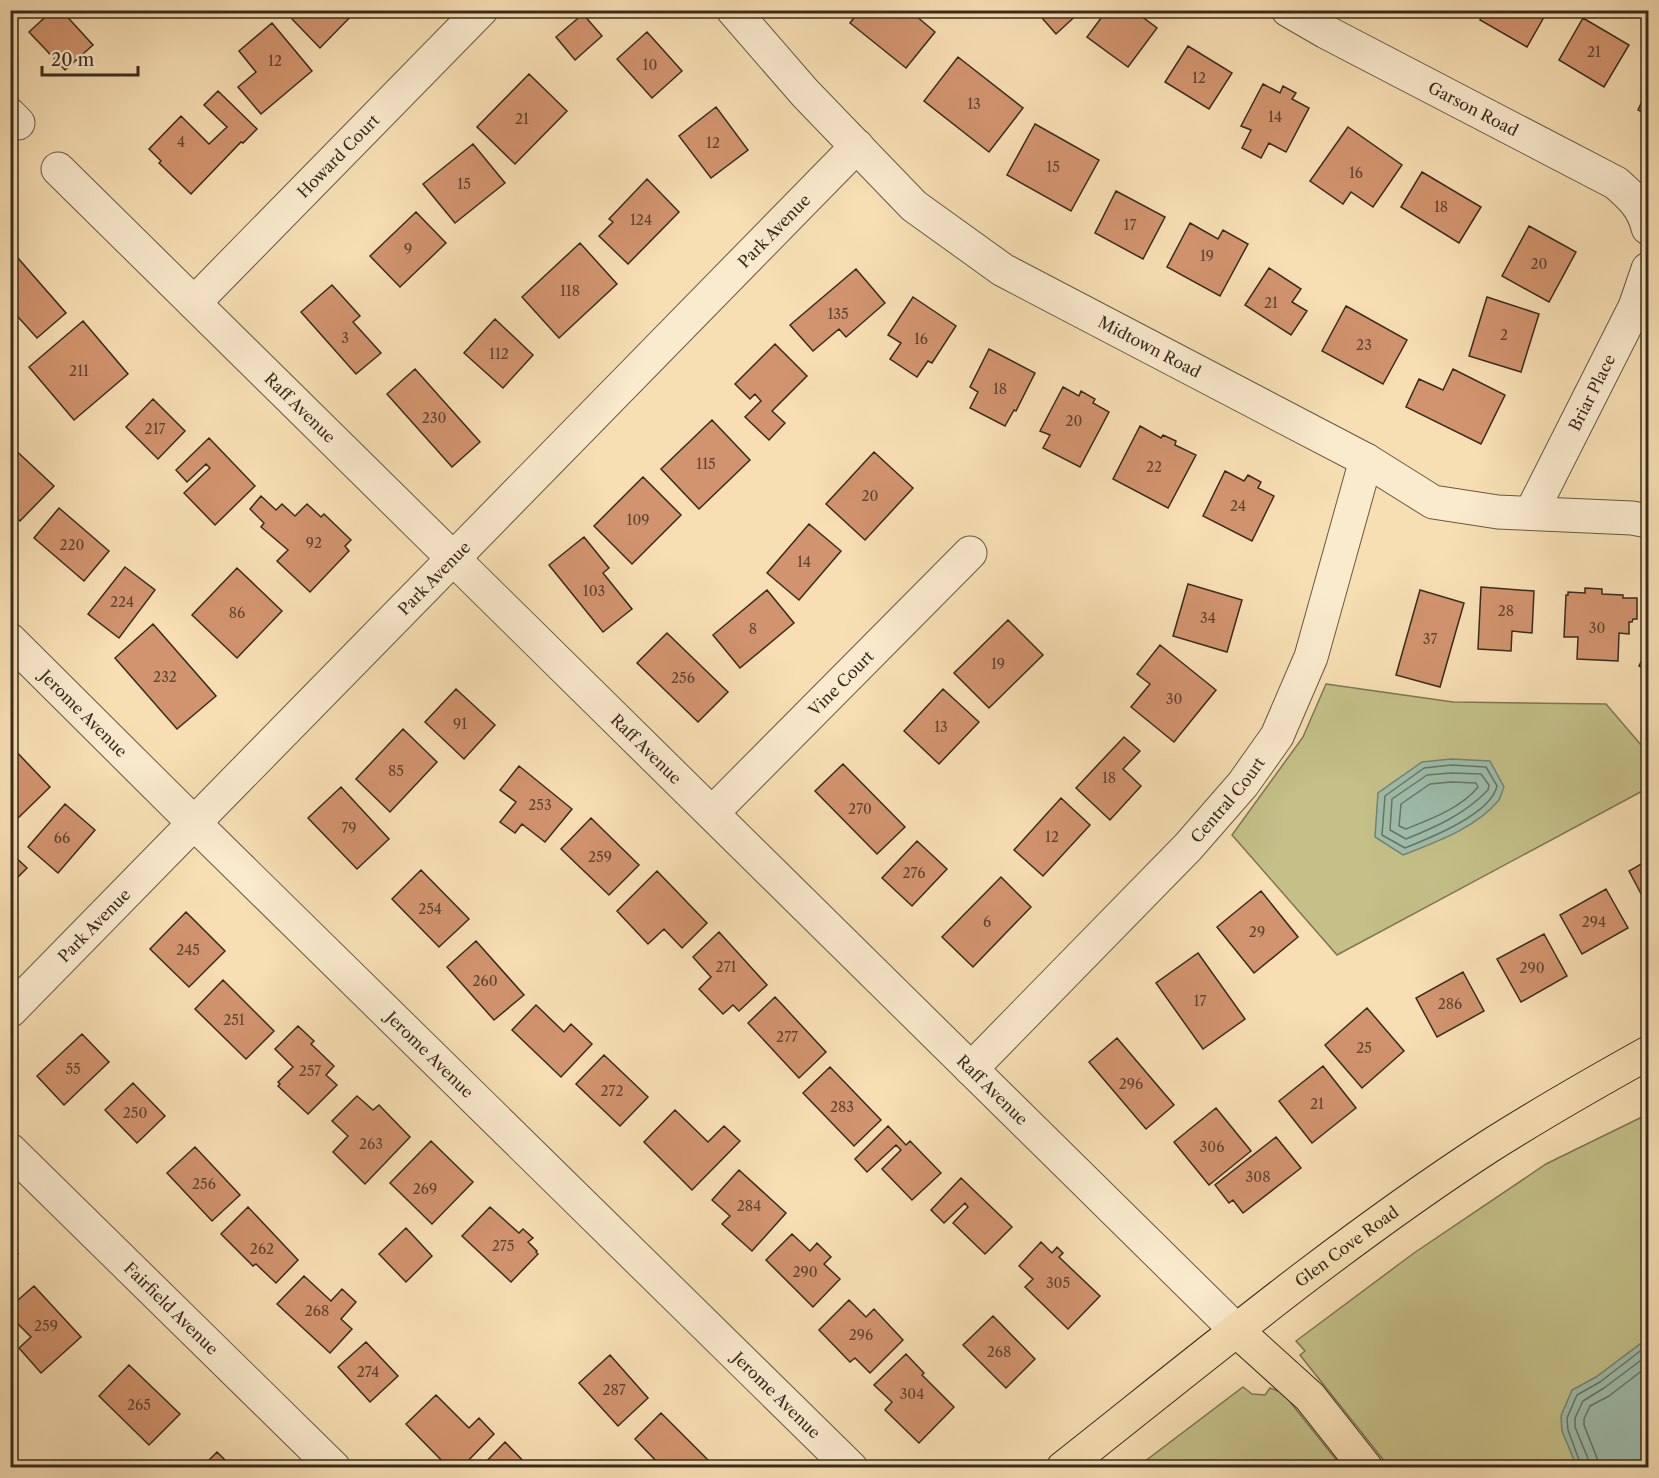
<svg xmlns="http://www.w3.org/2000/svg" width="1659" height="1478" font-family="'Libre Caslon Text',serif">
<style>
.green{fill:#c4c088;stroke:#7e7653;stroke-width:1.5}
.water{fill:#9dbdab;stroke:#758373;stroke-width:1.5}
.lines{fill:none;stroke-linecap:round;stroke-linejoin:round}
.shore{stroke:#6a7464;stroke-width:1.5}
.building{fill:#d2946e;stroke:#382c1e;stroke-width:1.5}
.minor-casing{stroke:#685943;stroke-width:35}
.major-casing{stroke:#382c1e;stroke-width:35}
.highway-casing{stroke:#382c1e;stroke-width:35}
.minor{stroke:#faeace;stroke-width:33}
.major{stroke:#f7dfb3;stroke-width:33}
.highway{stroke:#f7dfb3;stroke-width:33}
.labels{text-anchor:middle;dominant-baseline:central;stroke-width:5;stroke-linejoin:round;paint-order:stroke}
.number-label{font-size:14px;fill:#5e4632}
.street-label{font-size:16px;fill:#382c1e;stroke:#faeace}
</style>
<rect width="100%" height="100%" fill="#f7dfb3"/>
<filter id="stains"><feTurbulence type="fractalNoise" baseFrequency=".00333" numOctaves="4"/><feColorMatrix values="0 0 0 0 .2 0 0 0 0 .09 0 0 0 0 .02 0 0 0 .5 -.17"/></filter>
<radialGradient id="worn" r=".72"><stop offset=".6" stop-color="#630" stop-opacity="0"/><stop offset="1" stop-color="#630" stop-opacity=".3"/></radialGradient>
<path class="green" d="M1326,684L1453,702L1606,704L1648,753V788L1337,955L1232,835L1303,737Z
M1648,1114V1467H1389L1300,1355L1305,1351L1296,1341L1414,1253L1546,1164Z
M1243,1387L1252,1394L1265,1395L1270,1388L1283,1393L1342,1467L1136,1468Z"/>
<path class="water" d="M1451,759L1490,761L1504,787C1502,791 1501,796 1499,800C1476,828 1436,842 1403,855L1375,837L1378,793L1422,762Z
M1648,1338V1467H1577L1562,1431L1561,1416L1572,1390L1596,1377Z"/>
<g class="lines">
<path class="shore" d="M1451,765L1486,767L1497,786C1491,814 1430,838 1405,848L1382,835L1385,796L1424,768Z
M1451,773L1481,774L1489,785L1488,790C1465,814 1436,827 1406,839L1390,830L1392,799L1427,775Z
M1451,782L1476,783L1478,787C1461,808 1431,819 1406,829L1399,826L1401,804L1430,784Z
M1582,1468L1568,1430L1567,1418L1577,1395L1600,1382L1648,1345
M1590,1468L1589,1461L1575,1427V1418L1583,1401L1604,1388L1648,1355
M1599,1468L1597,1458L1584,1425V1419L1590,1406L1609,1396L1648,1366"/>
</g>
<path class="building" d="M53,10H61L93,45L65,70L29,32Z
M301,10H357L320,48L292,19Z
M860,10H909L935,32L906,68L850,23Z
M1035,10H1082L1056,34Z
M1107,10H1133L1157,28L1128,67L1087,37Z
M1485,10H1548L1527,47L1480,20Z
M583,14L602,36L575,60L556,37Z
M1583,18L1629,45L1604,87L1559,60Z
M272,23L312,71L261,114L238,87L256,72L239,51Z
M647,32L682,71L652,98L617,59Z
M1188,46L1232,73L1209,109L1165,82Z
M958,57L1023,108L989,152L924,101Z
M529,74L567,111L515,164L477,127Z
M1263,84L1280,93L1283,86L1296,93L1292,99L1309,108L1286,152L1269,143L1261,158L1242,148L1251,130L1241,126Z
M1648,89V115L1638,110Z
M218,91L257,129L243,143L241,142L191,194L159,163L161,161L149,149L181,116L209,144L227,127L204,105Z
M716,107L748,150L711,178L679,136Z
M1035,124L1099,160L1071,211L1007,175Z
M1348,127L1402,165L1373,207L1351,192L1343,204L1310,181Z
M473,144L505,183L455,223L423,184Z
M1422,172L1481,207L1459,243L1401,207Z
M647,179L679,212L628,264L599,236L613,222L609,219Z
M1116,191L1165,217L1143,259L1095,233Z
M416,212L446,243L400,287L370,256Z
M1190,223L1218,239L1223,230L1248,244L1220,296L1167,267Z
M1529,226L1576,252L1549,302L1502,276Z
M580,243L617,284L559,338L522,297Z
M10,249L66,313L37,338L10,308Z
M1269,268L1301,289L1292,302L1307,311L1291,335L1245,305Z
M856,269L885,303L846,337L839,329L813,351L790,325Z
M332,285L360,316L353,322L381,353L356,374L301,312Z
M913,297L956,326L932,363L928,361L917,377L890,359L901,343L888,335Z
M1487,297L1539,314L1521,372L1469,356Z
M1346,306L1407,340L1383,384L1322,351Z
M495,319L533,355L503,388L464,353Z
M83,321L128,374L74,420L29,367Z
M775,344L807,376L772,411L785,423L769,440L745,417L761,401L755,394L750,399L735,384Z
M989,349L1035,373L1016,411L1014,410L1005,426L970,408L978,392L970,387Z
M415,369L480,442L452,467L387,394Z
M1453,369L1505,395L1481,444L1406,407L1419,379L1443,390Z
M1063,387L1079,396L1081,391L1095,399L1093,403L1109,412L1080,467L1043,448L1050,435L1040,431Z
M153,399L185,431L158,459L126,427Z
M712,420L750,460L699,509L661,469Z
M1140,426L1161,438L1163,435L1176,441L1175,445L1196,455L1168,508L1113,479Z
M209,438L255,486L215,525L184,493L210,468L206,464L187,482L176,470Z
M10,445L54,486L20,521L10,512Z
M874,452L913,488L865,540L826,504Z
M1225,471L1244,481L1248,475L1261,482L1258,488L1274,496L1252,541L1203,516Z
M643,477L681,515L632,564L594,526Z
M261,496L276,510L282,504L295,516L307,504L321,517L324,514L351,540L345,546L349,551L310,592L277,561L288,550L261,527L264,523L250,509Z
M59,508L109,551L84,581L34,538Z
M809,524L841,551L799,600L767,573Z
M584,537L609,568L603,573L632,609L603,632L549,565Z
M125,567L155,590L119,638L88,614Z
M237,568L282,611L237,658L192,615Z
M1188,584L1242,600L1227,652L1173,636Z
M1481,587L1534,591L1532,633L1512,631L1511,651L1478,649Z
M1585,588L1602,589V594L1623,595V598H1637V619H1633L1632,622H1629V634L1619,633L1618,661L1577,659L1578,637H1564L1566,595H1568V592L1585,593Z
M767,590L794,623L740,668L713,635Z
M1420,590L1464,603L1440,687L1396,675Z
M1008,620L1043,655L989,708L954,673Z
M153,624L216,696L177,729L115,658Z
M667,633L728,692L698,722L637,663Z
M1160,645L1216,690L1174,742L1131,707L1150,684L1137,674Z
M1648,648V671L1639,666Z
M456,689L495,725L464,759L425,722Z
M943,689L979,722L939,764L904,731Z
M403,729L437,762L390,812L356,779Z
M1124,737L1140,751L1123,769L1141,786L1110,820L1076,788Z
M10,745L50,787L16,820L10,815Z
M843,764L905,827L877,854L815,791Z
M519,766L572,809L545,842L522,824L515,833L500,822L516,802L500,790Z
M341,787L389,839L357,869L308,818Z
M1061,798L1090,825L1043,876L1014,850Z
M65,804L95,830L58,873L28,847Z
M591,818L639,865L609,895L561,849Z
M917,841L947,869L912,906L882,878Z
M10,852L27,868L10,885Z
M1648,860V907L1629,871Z
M421,870L469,919L439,947L392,899Z
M657,871L707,923L682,948L664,929L648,944L617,911Z
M1001,877L1031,907L973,967L942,937Z
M1606,889L1628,928L1582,954L1560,915Z
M1261,891L1298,937L1254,973L1217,927Z
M186,912L225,951L189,987L150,949Z
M719,932L767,985L739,1011L733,1005L723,1014L699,989L711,977L693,957Z
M1544,934L1567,976L1521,1002L1497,959Z
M476,941L524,995L494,1020L447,967Z
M1198,953L1245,1019L1203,1049L1156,983Z
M1463,972L1484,1011L1437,1037L1416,998Z
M223,980L274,1031L246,1059L195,1009Z
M775,997L826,1052L799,1078L748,1023Z
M536,1005L564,1032L571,1024L592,1044L561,1077L512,1030Z
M1367,1008L1404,1051L1362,1088L1325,1045Z
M298,1026L314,1041L311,1044L334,1066L326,1075L337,1085L308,1114L278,1086L280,1084L278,1082L293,1067L275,1049Z
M82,1034L109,1062L64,1105L37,1076Z
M1117,1038L1174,1105L1146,1129L1089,1062Z
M604,1055L648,1097L620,1126L576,1084Z
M1323,1066L1356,1108L1312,1143L1279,1101Z
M830,1067L881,1120L854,1146L803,1093Z
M133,1083L165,1116L137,1143L105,1110Z
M357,1096L373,1110L379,1105L410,1137L365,1184L333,1152L348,1136L332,1121Z
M1216,1108L1251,1151L1209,1185L1174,1142Z
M675,1110L708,1142L724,1126L740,1141L692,1190L644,1142Z
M888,1126L906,1145L910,1141L941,1173L912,1200L882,1169L901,1150L896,1145L867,1172L855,1159Z
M1276,1137L1301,1168L1243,1213L1233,1200L1229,1203L1215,1185Z
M431,1141L473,1182L432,1224L390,1183Z
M195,1147L240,1195L212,1221L167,1173Z
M739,1170L786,1213L752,1251L722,1224L730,1216L712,1200Z
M961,1178L1012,1227L985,1254L953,1223L968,1207L965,1203L944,1223L931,1210Z
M248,1207L298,1260L276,1283L256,1264L253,1266L221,1234Z
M490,1207L519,1233L523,1229L533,1238L528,1242L537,1251L536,1252L538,1254L511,1282L462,1236Z
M406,1228L432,1256L406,1282L379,1254Z
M792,1234L810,1251L817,1243L831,1257L824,1264L840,1279L813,1307L766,1260Z
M1041,1242L1052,1253L1057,1247L1063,1253L1059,1257L1100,1296L1068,1329L1025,1287L1033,1279L1019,1266Z
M10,1246L18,1254L10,1262Z
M304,1276L331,1301L342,1289L356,1302L341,1319L352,1329L330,1353L277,1304Z
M34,1286L81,1337L41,1373L19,1348L31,1337L10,1316V1307Z
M849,1300L866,1317L874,1309L903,1340L870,1373L855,1358L850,1362L819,1330Z
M993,1316L1035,1359L1006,1388L963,1345Z
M366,1342L398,1376L370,1402L338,1367Z
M906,1354L924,1373L922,1375L954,1407L919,1443L885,1410L892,1402L874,1385Z
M610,1355L648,1398L618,1426L579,1383Z
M129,1365L180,1414L149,1445L99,1396Z
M436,1395L469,1428L479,1418L494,1434L461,1468H449L406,1424Z
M661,1413L716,1468H663L635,1439Z
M505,1442L530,1468H480Z
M217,1452L233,1468H201Z"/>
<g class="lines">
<defs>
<g id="minor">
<path id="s1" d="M733,10L805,93L914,206L1003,270L1366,460L1433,502L1498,512L1632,518L1648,521"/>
<path id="s2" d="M1288,10L1326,32L1616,183C1632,197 1643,207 1648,228"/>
<path d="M10,115L18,123"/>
<path id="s3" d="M58,169L1236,1330"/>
<path id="s4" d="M194,303L481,10"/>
<path id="s5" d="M1531,513L1635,307L1648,269"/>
<path id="s6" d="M10,640L194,823L851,1468"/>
<path id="s7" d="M712,813L970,553"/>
<path id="s8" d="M10,1011L857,146"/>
<path id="s9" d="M971,1069L1188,847L1243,784L1277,736L1311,657L1366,460"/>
<path id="s10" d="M10,1150L334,1468"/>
</g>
<g id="major">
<path id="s11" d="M1063,1468C1202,1358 1339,1244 1488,1147C1540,1114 1594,1083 1648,1053"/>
</g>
<path id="highway" d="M1236,1330L1310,1397L1366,1468"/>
</defs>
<use href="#minor" class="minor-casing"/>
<use href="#major" class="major-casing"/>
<use href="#highway" class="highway-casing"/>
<use href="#minor" class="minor"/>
<use href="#major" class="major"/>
<use href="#highway" class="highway"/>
</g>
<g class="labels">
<g class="number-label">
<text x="1594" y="52">21</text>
<text x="275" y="61">12</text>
<text x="650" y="65">10</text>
<text x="1199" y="78">12</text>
<text x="974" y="104">13</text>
<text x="1275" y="117">14</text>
<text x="522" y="119">21</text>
<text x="181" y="142">4</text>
<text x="713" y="143">12</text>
<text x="1053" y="167">15</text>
<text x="1356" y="173">16</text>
<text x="464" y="184">15</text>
<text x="1441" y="207">18</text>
<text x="641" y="220">124</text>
<text x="1130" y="225">17</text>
<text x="408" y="249">9</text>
<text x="1207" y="256">19</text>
<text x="1539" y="264">20</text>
<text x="570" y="291">118</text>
<text x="1271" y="303">21</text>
<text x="838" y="314">135</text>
<text x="1504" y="335">2</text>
<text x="345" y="338">3</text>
<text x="921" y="339">16</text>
<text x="1364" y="345">23</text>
<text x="499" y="354">112</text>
<text x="79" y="371">211</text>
<text x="1000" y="389">18</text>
<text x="434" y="418">230</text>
<text x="1074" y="421">20</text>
<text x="155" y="429">217</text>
<text x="706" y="464">115</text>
<text x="1154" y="467">22</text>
<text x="870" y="496">20</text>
<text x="1238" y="506">24</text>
<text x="638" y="520">109</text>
<text x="314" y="543">92</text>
<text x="72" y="545">220</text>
<text x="804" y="562">14</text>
<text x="594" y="591">103</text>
<text x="122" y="602">224</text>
<text x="1506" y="611">28</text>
<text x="237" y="613">86</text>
<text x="1208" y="618">34</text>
<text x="1597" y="628">30</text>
<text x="753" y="629">8</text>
<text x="1430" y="639">37</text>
<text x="998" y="664">19</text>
<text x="165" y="677">232</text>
<text x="683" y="678">256</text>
<text x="1174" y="699">30</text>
<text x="460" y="724">91</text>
<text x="941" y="727">13</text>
<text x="396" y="771">85</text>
<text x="1109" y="778">18</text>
<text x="540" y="805">253</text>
<text x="860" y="809">270</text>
<text x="349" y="828">79</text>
<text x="1052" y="837">12</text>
<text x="62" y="838">66</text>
<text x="600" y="857">259</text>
<text x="914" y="873">276</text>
<text x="430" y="909">254</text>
<text x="987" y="922">6</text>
<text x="1594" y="922">294</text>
<text x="1257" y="932">29</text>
<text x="188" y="950">245</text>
<text x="726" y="967">271</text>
<text x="1532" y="968">290</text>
<text x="485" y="981">260</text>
<text x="1200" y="1001">17</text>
<text x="1450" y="1004">286</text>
<text x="234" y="1020">251</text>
<text x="787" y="1037">277</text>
<text x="1364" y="1048">25</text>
<text x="73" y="1069">55</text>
<text x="310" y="1071">257</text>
<text x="1131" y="1084">296</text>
<text x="612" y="1091">272</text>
<text x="1317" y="1104">21</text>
<text x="842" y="1107">283</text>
<text x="135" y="1113">250</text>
<text x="371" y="1144">263</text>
<text x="1212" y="1147">306</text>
<text x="1258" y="1177">308</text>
<text x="204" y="1184">256</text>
<text x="425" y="1189">269</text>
<text x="749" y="1206">284</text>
<text x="503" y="1246">275</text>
<text x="262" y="1249">262</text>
<text x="805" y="1272">290</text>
<text x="1058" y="1283">305</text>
<text x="317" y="1311">268</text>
<text x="46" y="1326">259</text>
<text x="861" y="1335">296</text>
<text x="999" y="1352">268</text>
<text x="368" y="1372">274</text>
<text x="614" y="1390">287</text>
<text x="912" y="1394">304</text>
<text x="139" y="1405">265</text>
</g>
<g class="street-label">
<text stroke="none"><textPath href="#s2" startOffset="210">Garson Road</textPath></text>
<text stroke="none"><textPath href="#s4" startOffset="206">Howard Court</textPath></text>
<text stroke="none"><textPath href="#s8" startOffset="1092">Park Avenue</textPath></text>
<text stroke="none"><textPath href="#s1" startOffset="542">Midtown Road</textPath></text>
<text stroke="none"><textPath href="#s5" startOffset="135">Briar Place</textPath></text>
<text stroke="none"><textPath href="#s3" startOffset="340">Raff Avenue</textPath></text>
<text stroke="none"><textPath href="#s8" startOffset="606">Park Avenue</textPath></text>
<text stroke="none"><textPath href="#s7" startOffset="183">Vine Court</textPath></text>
<text stroke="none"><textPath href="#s6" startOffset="104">Jerome Avenue</textPath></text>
<text stroke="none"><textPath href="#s3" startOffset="826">Raff Avenue</textPath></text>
<text stroke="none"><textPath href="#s9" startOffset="372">Central Court</textPath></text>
<text stroke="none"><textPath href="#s8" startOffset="120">Park Avenue</textPath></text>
<text stroke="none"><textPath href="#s6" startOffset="590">Jerome Avenue</textPath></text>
<text stroke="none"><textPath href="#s3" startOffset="1312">Raff Avenue</textPath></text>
<text stroke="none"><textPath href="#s11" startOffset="360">Glen Cove Road</textPath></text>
<text stroke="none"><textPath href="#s10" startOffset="226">Fairfield Avenue</textPath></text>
<text stroke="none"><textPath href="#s6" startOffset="1076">Jerome Avenue</textPath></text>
</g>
</g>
<rect width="1659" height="1478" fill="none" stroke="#f7dfb3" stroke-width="36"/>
<rect x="12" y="12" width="1635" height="1454" fill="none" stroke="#382c1e" stroke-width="3"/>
<rect x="18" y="18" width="1623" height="1442" fill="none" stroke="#382c1e" stroke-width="1.5"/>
<path d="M42 66v9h96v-9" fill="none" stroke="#382c1e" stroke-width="3"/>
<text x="51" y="66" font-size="18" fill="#382c1e" stroke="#faeace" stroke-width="4.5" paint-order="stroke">20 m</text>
<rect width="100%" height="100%" filter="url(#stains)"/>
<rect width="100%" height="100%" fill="url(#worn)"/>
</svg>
